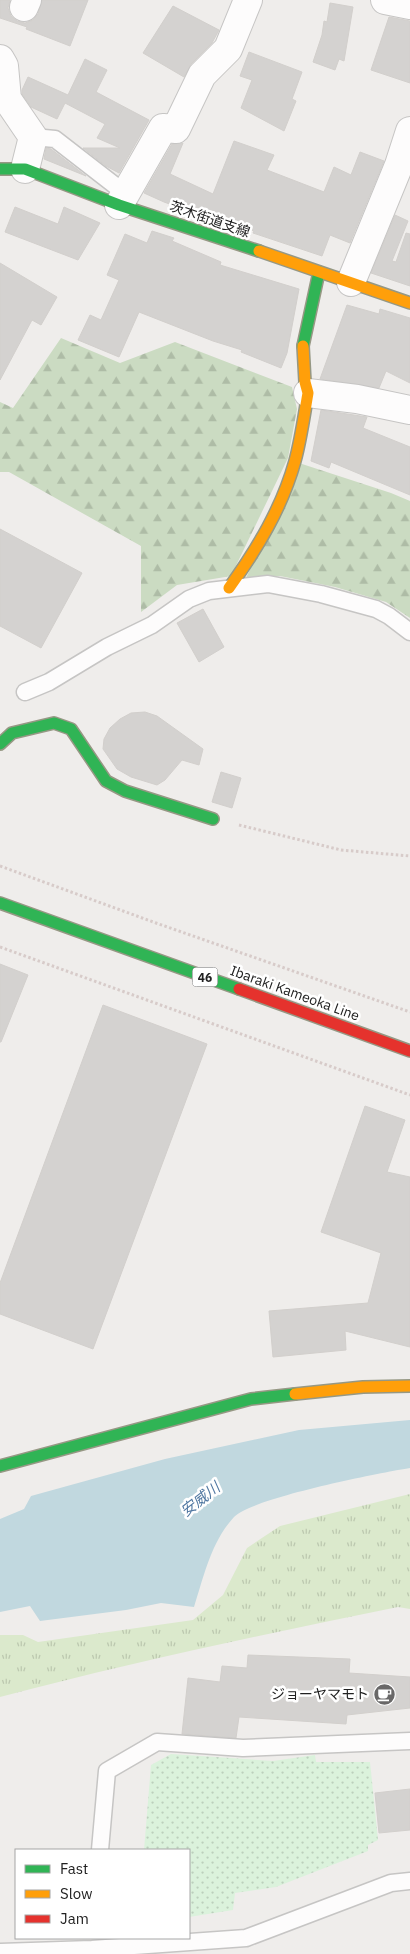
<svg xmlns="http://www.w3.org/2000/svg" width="410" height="1954" font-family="'IBM Plex Sans','Noto Sans JP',sans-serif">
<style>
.grass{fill:url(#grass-tufts)}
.forest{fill:url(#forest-firs)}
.park{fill:url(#park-dots)}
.water{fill:#c1d8df}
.building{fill:#d4d2d0;stroke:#d2cfcc}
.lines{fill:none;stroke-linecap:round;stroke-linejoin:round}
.lane-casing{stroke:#c6c5c4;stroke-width:19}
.street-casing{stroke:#c6c5c4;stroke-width:30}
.fast-casing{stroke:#969884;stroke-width:14}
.slow-casing{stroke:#969884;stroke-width:14}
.jam-casing{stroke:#969884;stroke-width:14}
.path{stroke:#d7cbc9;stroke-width:3;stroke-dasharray:2.5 2.5;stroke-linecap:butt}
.lane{stroke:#fdfcfc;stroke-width:16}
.street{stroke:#fdfcfc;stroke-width:28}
.fast{stroke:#30b455;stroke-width:11}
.slow{stroke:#ff9f0a;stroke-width:11}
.jam{stroke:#e5322d;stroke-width:11}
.labels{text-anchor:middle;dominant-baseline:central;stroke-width:5;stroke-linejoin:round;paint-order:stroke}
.shield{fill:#fff;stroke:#646464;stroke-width:1}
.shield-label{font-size:12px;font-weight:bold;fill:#212121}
.street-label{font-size:14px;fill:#212121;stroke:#fff}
.poi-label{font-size:14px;fill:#212121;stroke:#fff;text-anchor:end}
.water-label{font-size:15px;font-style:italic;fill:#5178a2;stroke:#fff}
</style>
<defs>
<pattern id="grass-tufts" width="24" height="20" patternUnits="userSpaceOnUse" patternTransform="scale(1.25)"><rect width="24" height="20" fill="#dbe9cc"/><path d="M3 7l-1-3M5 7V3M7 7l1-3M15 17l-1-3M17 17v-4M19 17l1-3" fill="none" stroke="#bcc8af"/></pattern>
<pattern id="forest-firs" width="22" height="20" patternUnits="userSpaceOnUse" patternTransform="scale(1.25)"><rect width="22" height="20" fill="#cbdbc2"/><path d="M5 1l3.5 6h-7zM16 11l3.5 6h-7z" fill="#aebca6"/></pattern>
<pattern id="park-dots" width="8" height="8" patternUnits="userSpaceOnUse" patternTransform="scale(1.25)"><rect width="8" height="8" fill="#dbf2dc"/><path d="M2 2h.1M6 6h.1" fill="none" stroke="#bccfbc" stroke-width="1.8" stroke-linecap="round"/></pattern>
</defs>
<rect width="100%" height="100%" fill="#efedeb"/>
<path class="grass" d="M410,1494V1609L398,1607C265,1634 132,1662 0,1697V1635H23L38,1642L193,1620L223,1595L247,1548L280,1526Z"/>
<path class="forest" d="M61,338L120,363L175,342L292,387L297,409L288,458L231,576L177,585L141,612V546L9,472H0V402L13,408Z
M299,463L391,493L410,501V618L386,602L335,587L280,576L246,578Z"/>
<path class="park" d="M171,1754L273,1761L315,1755L316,1762H370L378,1840L368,1845V1851L276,1887L235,1893L233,1910L189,1917V1850H144L151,1765Z"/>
<path class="water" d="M410,1420V1468C379,1473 252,1498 234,1517C211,1542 204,1576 194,1607L161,1603L126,1610L40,1621L30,1606L0,1612V1519L24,1509L31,1496L165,1459L299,1430Z"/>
<path class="building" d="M0,0H10L8,8L11,16L17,21L25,23L33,20L38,14L42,0H88L70,46L26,29L27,27L0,18Z
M330,3L353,7L344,61L339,59L335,70L313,62L322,35L324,21L327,22Z
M173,6L219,30L212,43L191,64L184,77L143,53Z
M389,17L410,21V83L371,70Z
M249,52L302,72L292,99L296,101L284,131L241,108L252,80L240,76Z
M85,59L107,70L96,92L149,120L119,173L106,166L83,148H120L97,138L105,124L65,103L57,119L31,107L22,94V90L28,77L68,95Z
M234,141L274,155L267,170L324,192L334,167L351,175L360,152L384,161L350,243L330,235L322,256L253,233L254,231L188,205L186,210L164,202L144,193L172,144L183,143L170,174L213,194Z
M46,148L51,149L86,176L44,159Z
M15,207L58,224L64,207L100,223L78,260L5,232Z
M395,215L408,221L392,261L396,262L406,233L410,234V286L371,273Z
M152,231L174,238L172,241L221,262L220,265L299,289L287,353L281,368L241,352L242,350L213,341L139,312L119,357L78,340L90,315L101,320L119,280L107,275L125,234L147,243Z
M0,263L57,297L41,325L32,320L0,380Z
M347,305L379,314L380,309L410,318V383L386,371L379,388L320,379Z
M321,410L367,417L363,428L410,447V495L331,462L329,468L311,461Z
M0,529L82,573L41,648L0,626Z
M203,609L224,647L199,662L177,623Z
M145,712L157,716L203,749L199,765L182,760L165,780L157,785L131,777L117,769L103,749L104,739L110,728L120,719L131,713Z
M221,772L241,778L232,808L212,802Z
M0,964L28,975L1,1042H0Z
M103,1005L207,1044L93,1349L0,1314V1283Z
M365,1106L405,1120L387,1172L410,1177V1347L345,1331L346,1350L273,1357L269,1311L368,1303L381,1253L321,1232Z
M248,1655L350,1659L349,1673L410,1677V1708L347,1715L346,1724L239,1717L236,1738L182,1734L188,1678L220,1682L222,1666L247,1668Z
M410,1789V1830L379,1833L375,1793Z"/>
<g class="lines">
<defs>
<path id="lane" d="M33,137L55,139L126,194
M25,692L49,682L107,647L152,625L189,599L209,591L268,584L321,594L376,609L389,616L410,632
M100,1850L107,1771L157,1742L243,1748L410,1741
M0,1952L92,1949L246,1938L391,1883L410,1881"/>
<path id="street" d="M385,0L410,5
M24,7L27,0
M0,59L4,66L7,99L33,137L25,169
M119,205L163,128L176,129L202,75L228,49L248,0
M351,282L399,165L410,131
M308,393L357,399L410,410"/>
<path id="fast" d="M0,169H25L119,205L259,251
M303,346L319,272
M0,744L12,733L54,723L71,729L106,781L125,791L213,819
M0,903L239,989
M0,1466L251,1399L295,1394"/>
<path id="slow" d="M259,251L410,303
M229,588C257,549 282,508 295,461C301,439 304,416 308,393L305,382L303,346
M295,1394L363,1387L410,1386"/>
<path id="jam" d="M239,989L410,1051"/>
</defs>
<use href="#lane" class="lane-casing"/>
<use href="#street" class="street-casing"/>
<use href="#fast" class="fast-casing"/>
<use href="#slow" class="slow-casing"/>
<use href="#jam" class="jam-casing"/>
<path class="path" d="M239,825L341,850L410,856
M0,866L156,923L410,1012
M0,947L410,1095"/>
<use href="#lane" class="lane"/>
<use href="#street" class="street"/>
<use href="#fast" class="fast"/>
<use href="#slow" class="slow"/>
<use href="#jam" class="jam"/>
</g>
<defs>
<symbol id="cafe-disc" viewBox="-11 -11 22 22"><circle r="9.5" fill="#696868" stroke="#fff"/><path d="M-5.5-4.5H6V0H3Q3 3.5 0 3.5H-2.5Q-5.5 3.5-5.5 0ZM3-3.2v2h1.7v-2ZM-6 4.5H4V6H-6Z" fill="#fff"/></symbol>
</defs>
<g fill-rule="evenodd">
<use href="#cafe-disc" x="372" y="1682" width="25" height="25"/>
</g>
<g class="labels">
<rect class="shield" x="192.5" y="967.5" width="25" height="19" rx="4"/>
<g class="shield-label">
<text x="205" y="977">46</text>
</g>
<g class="street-label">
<text transform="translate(210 219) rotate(19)">茨木街道支線</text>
<text transform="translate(295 993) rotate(20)">Ibaraki Kameoka Line</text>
</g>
<g class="poi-label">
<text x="369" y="1694">ジョーヤマモト</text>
</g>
<g class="water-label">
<text transform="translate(200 1499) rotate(-38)">安威川</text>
</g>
</g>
<rect x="15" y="1849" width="175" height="90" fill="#ffffff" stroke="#a6a6a6"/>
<rect x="25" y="1865" width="25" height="8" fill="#30b455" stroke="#a6a6a6"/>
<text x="60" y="1874" font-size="15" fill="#212121">Fast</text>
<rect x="25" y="1890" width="25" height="8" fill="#ff9f0a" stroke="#a6a6a6"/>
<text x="60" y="1899" font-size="15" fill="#212121">Slow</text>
<rect x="25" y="1915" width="25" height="8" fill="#e5322d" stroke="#a6a6a6"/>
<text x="60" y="1924" font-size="15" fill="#212121">Jam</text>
</svg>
